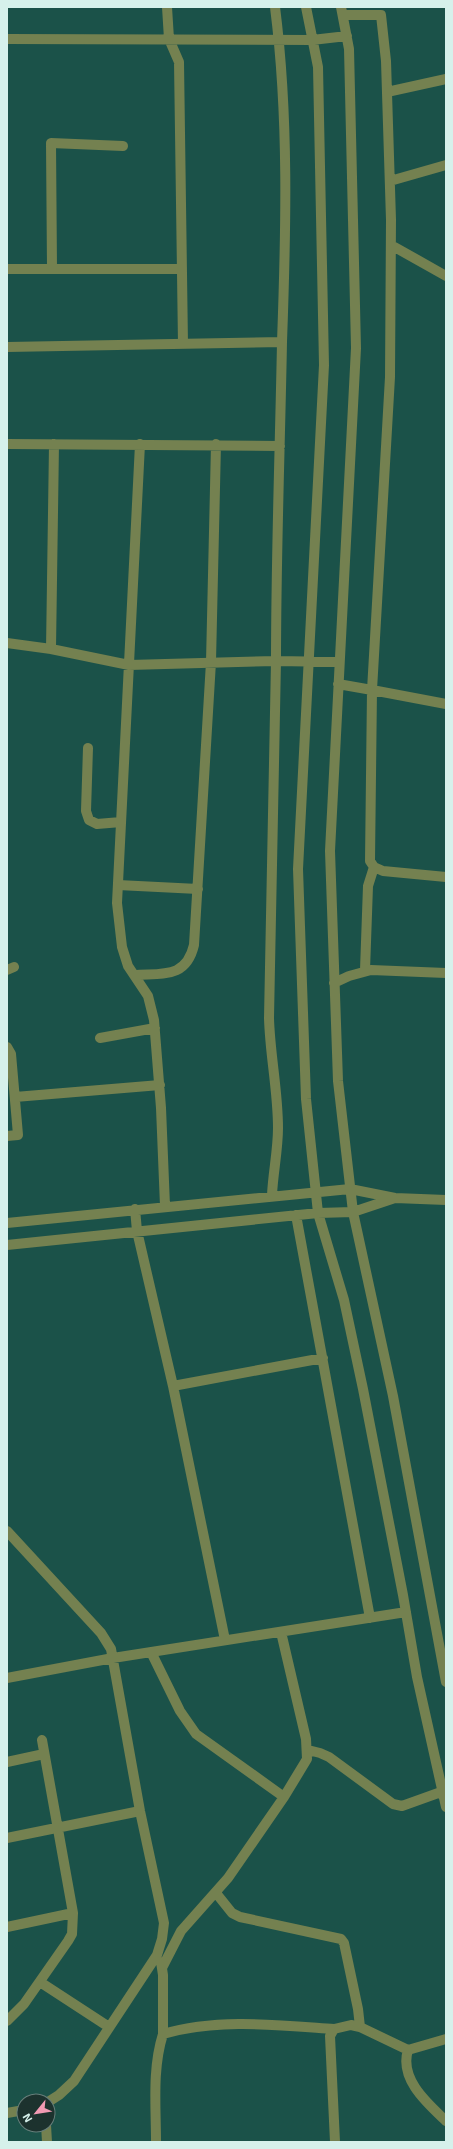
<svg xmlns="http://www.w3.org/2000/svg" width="453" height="2149" font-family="'Exo 2',sans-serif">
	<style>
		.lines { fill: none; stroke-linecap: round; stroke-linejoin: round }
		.minor { stroke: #748150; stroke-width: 10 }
	</style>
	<rect width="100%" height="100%" fill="#1b5249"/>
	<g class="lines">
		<path class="minor" d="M167,7L169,39L179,62L183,344
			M275,7C289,118 286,231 282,342C280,449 276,555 276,661L338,662
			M306,7L318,67L324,365L298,869L306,1099L318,1213L344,1300L363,1389L403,1595L417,1677L446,1807
			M341,7L349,49L356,348L330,851L338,1081L353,1212L393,1396L446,1682
			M343,15H381L386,61L391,220L390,377L372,690L446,704
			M7,39L312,40L347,36
			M387,92L446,79
			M390,181L446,165
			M391,245L446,276
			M52,268L51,143L123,146
			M7,269H182
			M7,347L282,342
			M7,444L280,446
			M140,444L117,903L122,947L128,966L148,996L154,1020L161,1108L165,1206
			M7,643L51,649L129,665L276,661L269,1018C270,1055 278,1091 278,1128C278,1150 273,1173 272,1195
			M51,649L54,444
			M338,684L372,690L370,861L374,867L383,871L446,877
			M88,748L86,811L89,820L97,824L121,822
			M118,885L198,889
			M7,970L14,967
			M365,970L368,886L374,867
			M134,975C162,973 186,979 194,945L211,662L216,444
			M334,983L349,976L371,970L446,973
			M100,1038L155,1028
			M7,1047L11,1054L18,1135L7,1136
			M15,1097L160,1085
			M135,1209L137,1231L173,1386L225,1640
			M296,1215L370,1618
			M7,1223L350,1189L395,1198L446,1200
			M7,1245L318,1213L353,1212L395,1198
			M173,1386L323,1358
			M7,1531L101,1633L111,1649L140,1811L164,1923L162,1939L157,1955L74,2081L59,2095L48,2102
			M151,1652L180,1711L196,1734L284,1797
			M7,1678L113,1658L406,1612
			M308,1750L320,1753L329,1757L393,1804L402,1806L441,1792
			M7,1762L44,1754
			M7,1838L140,1811
			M216,1893L232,1913L240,1917L341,1939L344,1943L358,2009L360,2027
			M7,1927L73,1913L42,1740
			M161,1962L163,1975V2034
			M162,1968L181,1931L228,1878L284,1797L307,1759L306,1739L281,1632
			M40,1982L109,2027
			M7,2021L24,2004L68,1941L72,1934L73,1913
			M408,2050L446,2039
			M7,2113L24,2110
			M46,2125L47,2142
			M156,2142C156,2106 152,2069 163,2034C217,2018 278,2025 334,2029
			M335,2142L330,2036L334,2029L351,2025L360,2027L408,2050C399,2079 427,2103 446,2121"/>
	</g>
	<rect width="453" height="2149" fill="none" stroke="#d6f1eb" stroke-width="16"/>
	<g transform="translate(36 2113) rotate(240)"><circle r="19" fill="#1c322e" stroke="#667e7a"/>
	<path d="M0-3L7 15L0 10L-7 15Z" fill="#f19ab3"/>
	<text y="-6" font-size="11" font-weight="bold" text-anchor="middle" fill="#d6f1eb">N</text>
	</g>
</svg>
